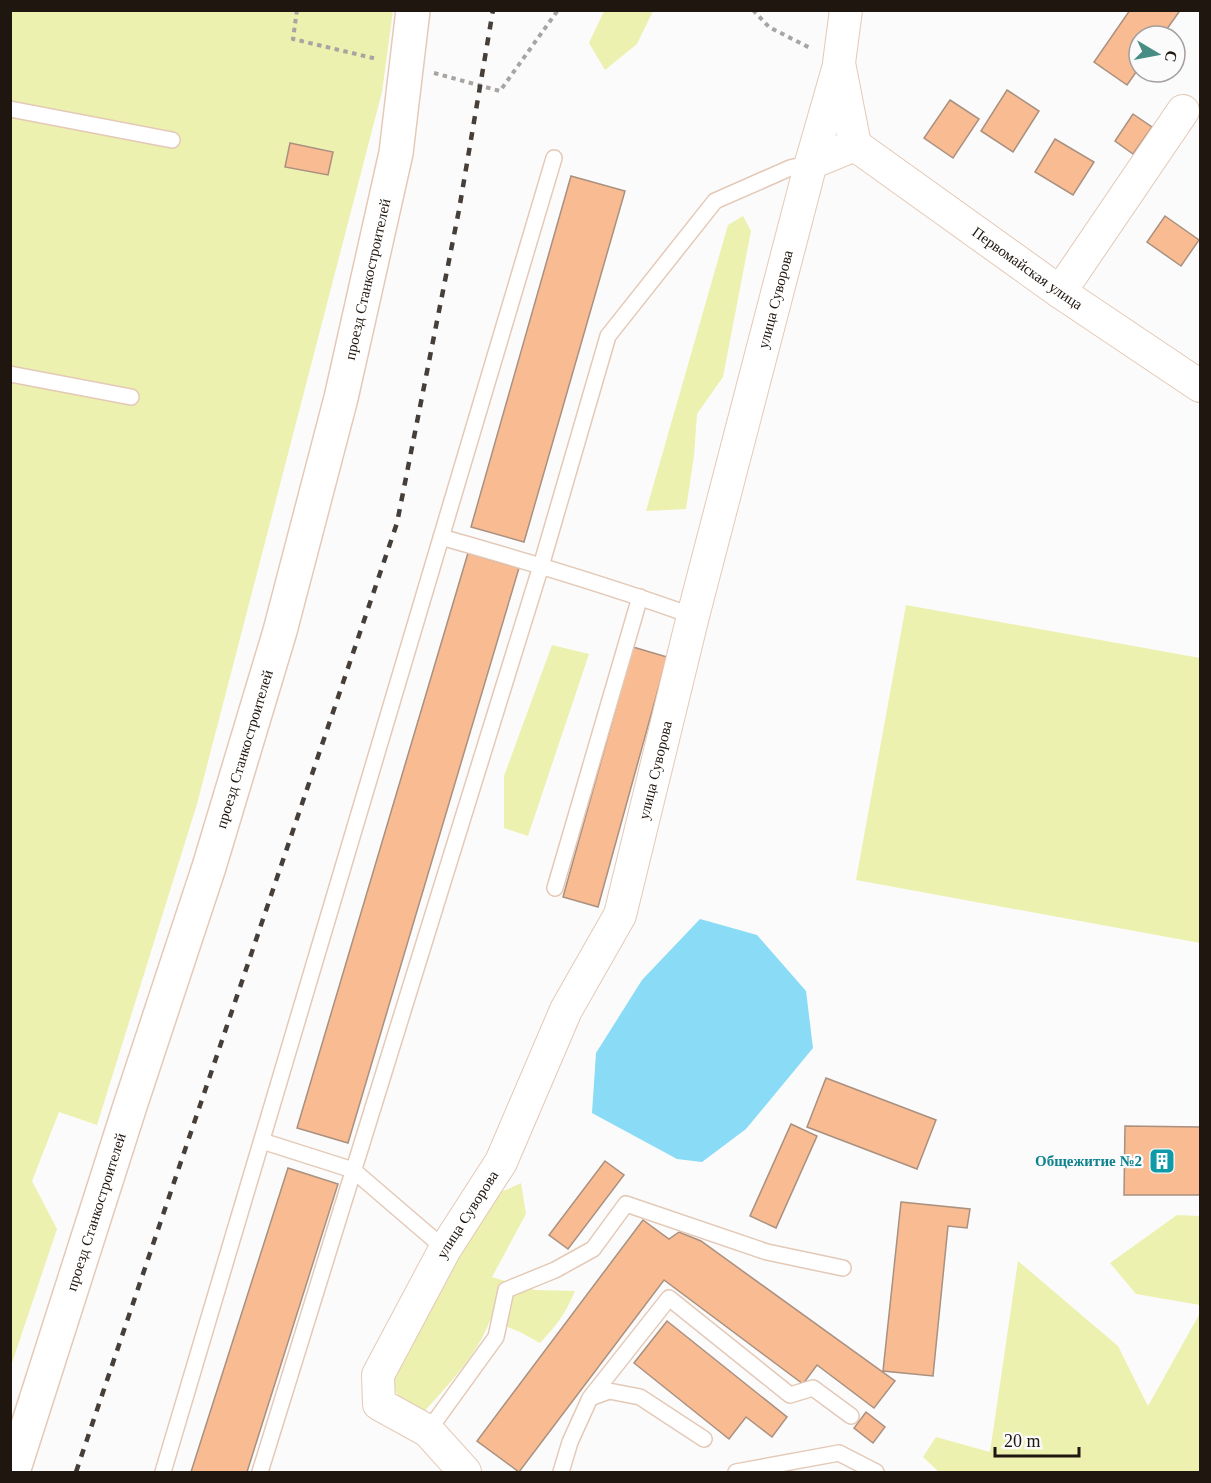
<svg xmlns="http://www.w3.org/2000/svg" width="1211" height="1483" font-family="Georgia,serif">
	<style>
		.green { fill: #edf1b0 }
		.water { fill: #89dbf6 }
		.building { fill: #f8bb92; stroke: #a9907f; stroke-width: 1.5 }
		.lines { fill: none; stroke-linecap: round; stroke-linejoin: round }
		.service-casing { stroke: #e4c9b7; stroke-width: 18 }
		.minor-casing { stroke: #e4c9b7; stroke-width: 34 }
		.secondary-casing { stroke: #e4c9b7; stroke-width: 36 }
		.path { stroke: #a7a4a1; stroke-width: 4; stroke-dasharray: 4.5 4.5; stroke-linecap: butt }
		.service { stroke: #fff; stroke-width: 15 }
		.minor { stroke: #fff; stroke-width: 32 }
		.secondary { stroke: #fff; stroke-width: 33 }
		.rail { stroke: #463e38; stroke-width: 4.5; stroke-dasharray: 8 8; stroke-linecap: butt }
		.labels { text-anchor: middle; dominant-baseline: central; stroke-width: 4.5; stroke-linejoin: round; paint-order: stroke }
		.street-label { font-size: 15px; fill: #1f160f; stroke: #fbfbfb }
		.culture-label { font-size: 15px; font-weight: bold; fill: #0d838f; stroke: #fbfbfb; text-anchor: end }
	</style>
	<rect width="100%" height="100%" fill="#fbfbfb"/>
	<path class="green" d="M11,11H393L382,92L197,804L97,1125L59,1112L32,1181L57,1229L11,1366Z
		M604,11H653L637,44L605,70L589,43Z
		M743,216L751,231L723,377L697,414L694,456L686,509L646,511L728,225Z
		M906,605L1200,658V943L856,880Z
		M552,645L589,654L528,836L504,828V776Z
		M521,1183L526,1214L492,1277L535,1290L575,1291C566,1313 556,1326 540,1343L520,1332L490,1320C477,1356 447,1386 422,1414L406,1409L388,1378L413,1344L447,1260L486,1199Z
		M1177,1215L1200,1216V1305L1136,1294L1110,1263Z
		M1018,1261L1118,1346L1148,1406L1200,1313V1472H939L923,1457L936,1437L990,1452Z"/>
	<path class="water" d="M700,919L757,935L806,991L813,1048L746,1129L702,1162L677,1159L592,1113L596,1053L642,980Z"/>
	<path class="building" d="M1130,10H1176L1179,12L1162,36H1139V68L1127,85L1094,62Z
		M1007,90L1039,111L1013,152L981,131Z
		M950,100L979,119L953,158L924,138Z
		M1133,114L1152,127L1133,154L1115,141Z
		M1055,139L1094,162L1073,195L1035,172Z
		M290,143L333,152L328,175L285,167Z
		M571,176L625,191L524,542L471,527Z
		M1165,216L1199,240L1181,266L1147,242Z
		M468,553L519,568L348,1143L297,1128Z
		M633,647L667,657L598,907L563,897Z
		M826,1078L936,1120L917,1169L807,1127Z
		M791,1124L817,1136L776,1228L750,1216Z
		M1125,1126L1200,1127V1195H1124Z
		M605,1161L624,1175L568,1249L549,1235Z
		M288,1168L338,1184L247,1472H191Z
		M901,1202L970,1209L967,1228L948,1226L933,1376L883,1371Z
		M643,1220L669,1239L679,1232L701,1241L895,1381L874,1408L817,1365L803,1384L664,1280L519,1472L477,1441Z
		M667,1321L787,1417L772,1437L746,1417L729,1439L634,1363Z
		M866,1412L885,1427L873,1443L854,1428Z"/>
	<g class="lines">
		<g class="service-casing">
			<path id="service" d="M10,109L172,140
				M10,374L131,397
				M441,537C526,561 610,586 693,616
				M555,888L640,597
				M262,1141L353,1170L445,1249
				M590,1398L609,1391L640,1397L704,1439
				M428,1431L496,1337L506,1290L555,1270L593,1249L626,1204L767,1252L843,1268
				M163,1472L554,158
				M260,1472L541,566L608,336L715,201L790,168L811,163
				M561,1472L570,1442L590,1398L669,1298L790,1395L813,1388L851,1416
				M736,1472L839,1453L876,1472"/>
		</g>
		<g class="minor-casing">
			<g id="minor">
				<path d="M846,10L839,63L855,145"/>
				<path id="s1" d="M855,145L1060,292L1200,386"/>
				<path d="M811,163L838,69"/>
				<path d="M1060,292L1183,111"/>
				<path id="s2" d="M465,1472L428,1431L379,1404L378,1375L445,1249L501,1162L566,1010L620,915L693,616L811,163L855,145"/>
			</g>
		</g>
		<g class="secondary-casing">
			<g id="secondary">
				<path id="s3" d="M13,1472L130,1106L209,867L280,631L341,398L396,153L413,10"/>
			</g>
		</g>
		<path class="path" d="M297,10L293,39L377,59
			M753,10L769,27L812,49
			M434,73L500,91L558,10"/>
		<use href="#service" class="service"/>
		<use href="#minor" class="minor"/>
		<use href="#secondary" class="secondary"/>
		<path class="rail" d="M76,1472L397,523L459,210L493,10"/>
	</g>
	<defs>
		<g id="building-square" transform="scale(1.35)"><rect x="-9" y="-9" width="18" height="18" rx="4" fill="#0f9aa8" stroke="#fbfbfb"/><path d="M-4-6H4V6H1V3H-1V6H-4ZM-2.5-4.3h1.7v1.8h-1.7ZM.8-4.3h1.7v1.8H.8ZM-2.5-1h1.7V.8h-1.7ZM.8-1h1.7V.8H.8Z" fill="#fff"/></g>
	</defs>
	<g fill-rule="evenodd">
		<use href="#building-square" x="1162" y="1161"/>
	</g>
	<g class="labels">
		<g class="street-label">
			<text stroke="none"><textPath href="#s1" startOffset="212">Первомайская улица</textPath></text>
			<text stroke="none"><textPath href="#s3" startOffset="1245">проезд Станкостроителей</textPath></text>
			<text stroke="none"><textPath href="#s2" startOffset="1296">улица Суворова</textPath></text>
			<text stroke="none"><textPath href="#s3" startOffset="759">проезд Станкостроителей</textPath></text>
			<text stroke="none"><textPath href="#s2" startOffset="810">улица Суворова</textPath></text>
			<text stroke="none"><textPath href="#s3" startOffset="273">проезд Станкостроителей</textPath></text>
			<text stroke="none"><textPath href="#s2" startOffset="324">улица Суворова</textPath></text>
		</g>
		<g class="culture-label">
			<text x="1142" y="1161">Общежитие №2</text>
		</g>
	</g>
	<rect width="1211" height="1483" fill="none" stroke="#1f160f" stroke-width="24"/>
	<g transform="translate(1157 54) rotate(100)"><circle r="28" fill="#fbfbfb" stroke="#a39f9d" stroke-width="1.5"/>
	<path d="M0-4.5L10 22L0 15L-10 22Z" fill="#478d84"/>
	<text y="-9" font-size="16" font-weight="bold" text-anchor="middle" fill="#1f160f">С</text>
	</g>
	<path d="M995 1447v9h84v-9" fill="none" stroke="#1f160f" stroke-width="3"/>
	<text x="1004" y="1447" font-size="18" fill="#1f160f" stroke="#fbfbfb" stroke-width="4.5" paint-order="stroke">20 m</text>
</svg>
